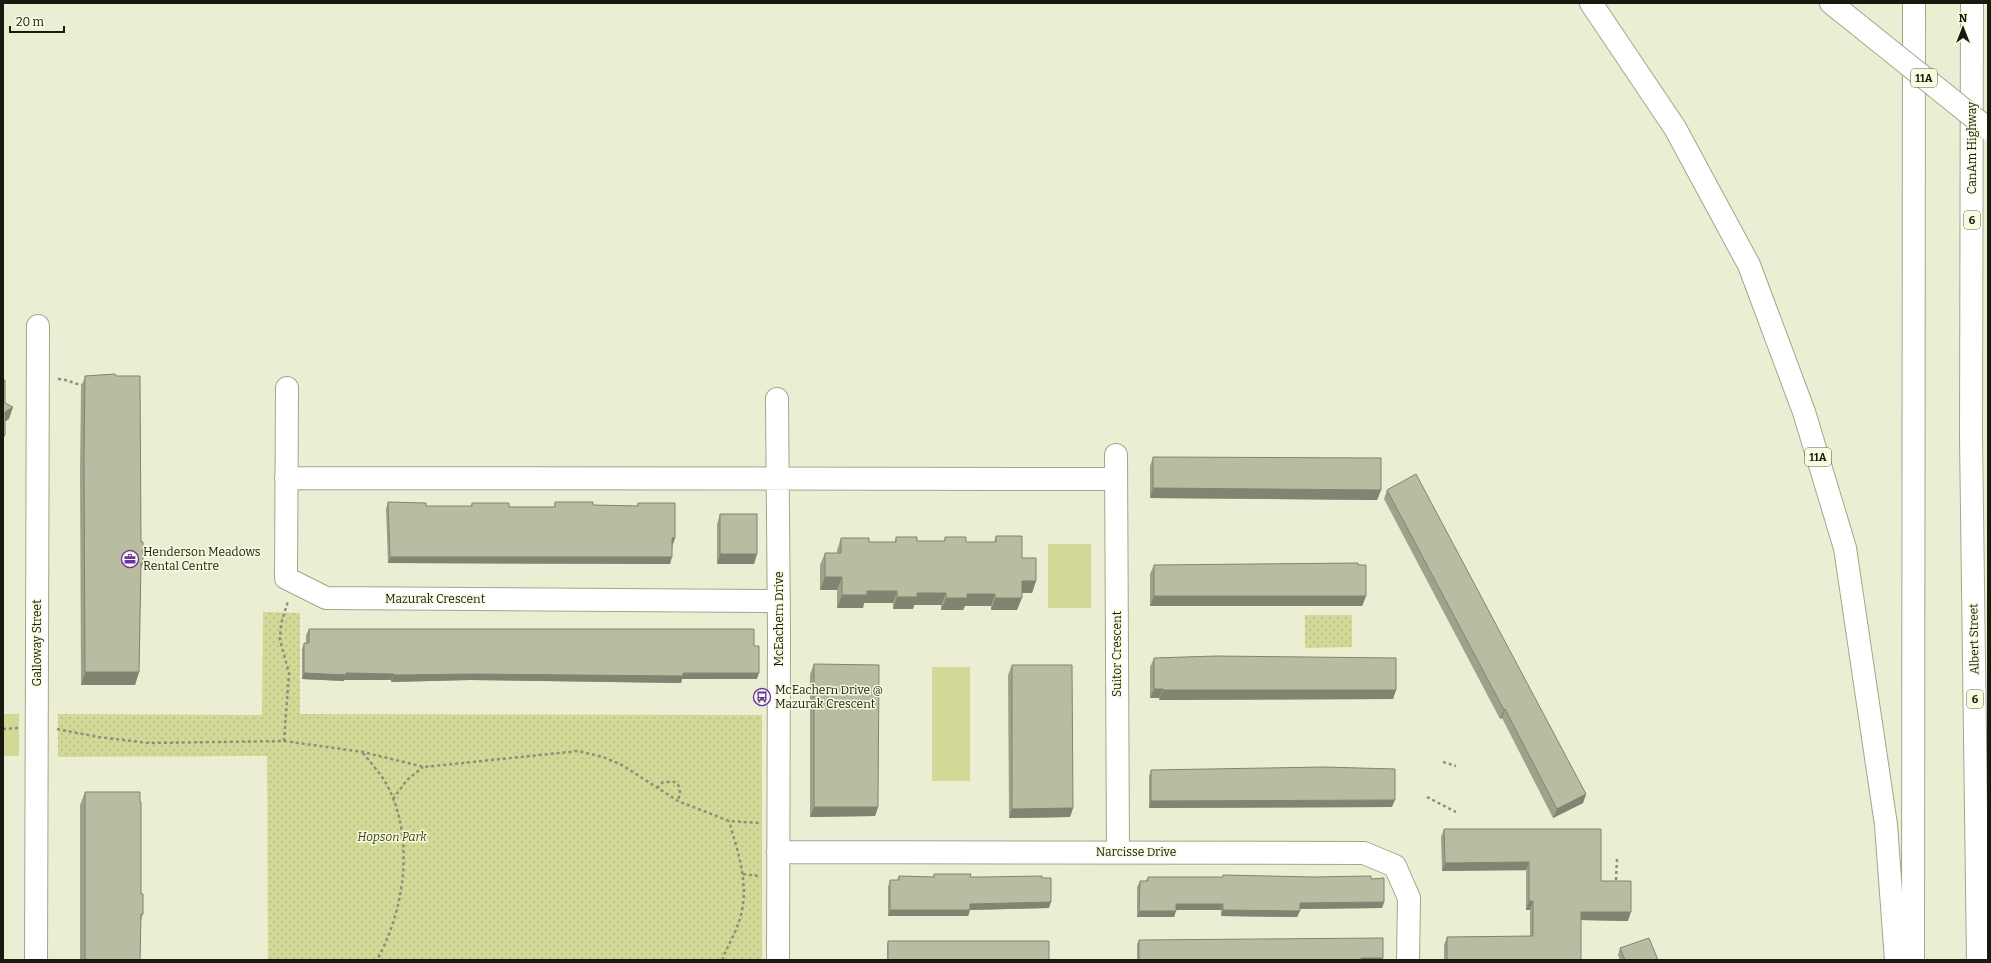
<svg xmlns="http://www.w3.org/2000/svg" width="1991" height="963" font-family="Bitter,serif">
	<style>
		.grass { fill: #d2d896 }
		.park { fill: url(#park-dots) }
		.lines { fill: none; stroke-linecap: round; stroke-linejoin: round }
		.minor-casing { stroke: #a3a68b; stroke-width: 24 }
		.highway-casing { stroke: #a3a68b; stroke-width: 24 }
		.path { stroke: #8c8e7b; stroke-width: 2.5; stroke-dasharray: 3 3; stroke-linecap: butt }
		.minor { stroke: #fff; stroke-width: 22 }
		.highway { stroke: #fff; stroke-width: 22 }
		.highway-bridge-casing { stroke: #a3a68b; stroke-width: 24; stroke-linecap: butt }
		.highway-bridge { stroke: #fff; stroke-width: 22 }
		.wall { fill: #9fa28a }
		.shaded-wall { fill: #828471 }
		.building { fill: #b9bca1; stroke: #828471 }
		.labels { text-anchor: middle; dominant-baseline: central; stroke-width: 3; stroke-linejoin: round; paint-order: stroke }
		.shield { fill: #f8fcdf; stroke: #5b5d4d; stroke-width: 1 }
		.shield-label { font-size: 11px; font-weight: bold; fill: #18190f }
		.street-label { font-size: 12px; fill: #18190f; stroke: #f8fcdf }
		.poi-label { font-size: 12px; fill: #18190f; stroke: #f8fcdf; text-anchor: start }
		.park-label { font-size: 12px; font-style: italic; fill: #3c3f17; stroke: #f8fcdf }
	</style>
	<defs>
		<pattern id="park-dots" width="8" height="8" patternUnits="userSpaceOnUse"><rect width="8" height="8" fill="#d2d896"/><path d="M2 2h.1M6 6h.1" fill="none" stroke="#b4b980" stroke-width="1.8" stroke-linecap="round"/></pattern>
	</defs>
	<rect width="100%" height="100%" fill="#ebeed2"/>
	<path class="grass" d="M1048,544H1091V608H1048Z
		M932,667H970V781H932Z
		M3,714H19V756H3Z"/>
	<path class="park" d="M263,612L300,613V714L762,715V960H268L267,756L58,757V714L262,715Z
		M1305,615H1352V647L1305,648Z"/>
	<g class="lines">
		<g class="minor-casing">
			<path id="minor" d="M287,388L286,578L326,598L779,601
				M777,399L779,634L778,960
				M1116,455L1118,852
				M286,478L1116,479
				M778,852L1364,853L1395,866L1409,898L1408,960
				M36,960L38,326"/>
		</g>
		<g class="highway-casing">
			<path id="highway" d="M1591,3L1675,128L1749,265L1804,412L1845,548L1886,825L1896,960
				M1831,3L1861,27
				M1972,3L1971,437L1978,960
				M1913,960L1914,3"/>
		</g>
		<path class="path" d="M58,379C68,379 75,385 85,385
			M3,729L18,728
			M57,729L98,737L149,743L284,741L363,752L424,767L578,751L603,757L622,765L678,801L729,821L760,823
			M284,741L289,673L280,640L281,624L288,601
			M363,753C371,763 381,774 387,785C415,838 405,909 377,960
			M1443,762L1456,766
			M657,788L663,782H675C682,787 680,793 678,801
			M1427,797L1456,812
			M393,799L407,780L423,767
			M743,874L759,876
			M1616,880L1617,859
			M722,960C728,945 737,931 741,915C749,883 738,852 729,821"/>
		<use href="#minor" class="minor"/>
		<use href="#highway" class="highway"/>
		<g class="highway-bridge-casing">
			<path id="highway-bridge" d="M1861,27L1988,129"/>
		</g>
		<use href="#highway-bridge" class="highway-bridge"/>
	</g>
	<path class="wall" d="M85,376L141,542L143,563L141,569L139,672L135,685H81L80,470L81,388Z
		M1153,457L1381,490L1377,500L1150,498V466Z
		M1387,490L1586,794L1583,803L1553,818L1502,718L1500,719L1384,499Z
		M388,502L426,506H471L472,503L509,507H554L555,502L593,505L637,506L638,503L675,538L673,544L670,564L388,563L386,509Z
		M720,514L757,554L754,564H717V524Z
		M996,536L1022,558L1036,581L1032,593H1022L1017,610H991V606H965L963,610H941V605H914L913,609H893V603H864L863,608H837V590H820V565L825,553H837V550L841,538L869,542H895L896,537L917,541H944L945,537L966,542H994Z
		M1154,565L1366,596L1362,606H1150V574Z
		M309,629L754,646L757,679H682L681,683L470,680L391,682V680H344V681L302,679V649L304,643H306V635Z
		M1154,658L1396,690L1393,699L1159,700V698H1150V667Z
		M814,664L878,807L875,816L810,817V674Z
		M1012,665L1073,808L1070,817L1009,818L1008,675Z
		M1151,770L1392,807L1149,808V776Z
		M85,792L143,914L141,920L140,960H80V805Z
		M1444,829L1601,881L1628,921L1581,920V960H1444V945L1447,937L1530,936V910H1526V870L1442,871L1441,837Z
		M934,874L970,877L1042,878L1049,908L970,910L968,916H888V887L890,880H897L899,876L933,877Z
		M1223,875L1371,879L1384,902L1382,908L1300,909L1297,917L1221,916V910H1176L1174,917H1137V887L1140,881H1146L1148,877H1223Z
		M1139,940L1383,958V960H1137V944Z
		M888,941L1049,960H887V945Z
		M1620,948L1658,960H1620L1618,955Z"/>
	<path class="shaded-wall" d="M13,407L9,419L3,423L5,412Z
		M3,435H5L3,441Z
		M1153,488L1381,490L1377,500L1150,498Z
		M672,538H675L673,544Z
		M720,554H757L754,564H717Z
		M390,557H672L670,564L388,563Z
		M825,577H842L837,590H820Z
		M1022,581H1036L1032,593H1017Z
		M867,591H897L893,603H864L863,608H837L842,595Z
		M917,593H946L941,605H914L913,609H893L897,597Z
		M967,594H995L991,606H965L963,610H941L946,598Z
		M1154,596H1366L1362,606H1150Z
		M995,598H1022L1017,610H991Z
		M85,672H139L135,685H81Z
		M304,673H346L394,674L391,680H344V681L302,679Z
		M759,673L757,679H682L681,683L470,680L391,682L394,675L472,674Z
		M1154,689H1163L1159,698H1150Z
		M1163,690H1396L1393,699L1159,700Z
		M1505,709L1502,718L1500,719L1504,710Z
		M1586,794L1583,803L1553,818L1557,809Z
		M1395,800L1392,807L1149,808L1151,801Z
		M814,807H878L875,816L810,817Z
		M1073,808L1070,817L1009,818L1012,809Z
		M1529,862L1526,870L1442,871L1445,863Z
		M1529,901H1533L1530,910H1526Z
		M1051,902L1049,908L970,910L968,916H888L890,910L970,904Z
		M1384,902L1382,908L1298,909L1300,903Z
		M1176,904H1223L1221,910H1174Z
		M1223,910L1300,911L1297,917L1221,916Z
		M1139,911H1176L1174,917H1137Z
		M1581,912H1631L1628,921L1578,920Z
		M1361,958H1383V960H1361Z"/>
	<path class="building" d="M115,374L116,376H140L141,542H143V563H141L139,672H85L84,457L85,376Z
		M3,380H5V403L13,407L5,412V435H3Z
		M1153,457L1381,458V490L1153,488Z
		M1416,474L1586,794L1557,809L1505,709L1504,710L1387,490Z
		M388,502L426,503V506H472V503H509V507H555V502H593V505L638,506V503H675V538H672V557H390Z
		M720,514H757V554H720Z
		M996,536H1022V558H1036V581H1022V598H995V594H967V598H946V593H917V597H897V591H867V595H842V577H825V553H841V538H869V542H896V537H917V541H945V537H966V542H996Z
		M1358,563V565H1366V596H1154V565Z
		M309,629H754V646H759V673H683V676L472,674L394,675V674L346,673V675L304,673V643H309Z
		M1216,656L1396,658V690H1163V689H1154V658Z
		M814,664L879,665L878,807H814Z
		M1012,665H1072L1073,808L1012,809Z
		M1324,767L1395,769V800L1151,801V770Z
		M85,792H140V802H141V894H143V914H141L140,960H85Z
		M1444,829H1601V881H1631V912H1581V960H1447V937L1533,936V901H1529V862L1445,863Z
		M934,874H971L970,877H984L1042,876V878H1051V902L970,904V910H890V880H899V876L934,877Z
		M1223,875L1313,877L1371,876V879L1384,878V902L1300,903V911L1223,910V904H1176V911H1139L1140,881H1148V877H1223Z
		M1383,938V958H1361V960H1139V940Z
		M1649,938L1658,960H1625L1620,948Z
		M888,941H1049V960H888Z"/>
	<defs>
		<g id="office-ring" transform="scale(0.9)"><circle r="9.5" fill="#f8fcdf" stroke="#6831a8" stroke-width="1.5"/><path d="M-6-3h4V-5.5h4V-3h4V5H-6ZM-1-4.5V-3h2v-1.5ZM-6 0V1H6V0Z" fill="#6831a8"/></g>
		<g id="bus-ring" transform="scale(0.9)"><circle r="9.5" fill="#f8fcdf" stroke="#6831a8" stroke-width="1.5"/><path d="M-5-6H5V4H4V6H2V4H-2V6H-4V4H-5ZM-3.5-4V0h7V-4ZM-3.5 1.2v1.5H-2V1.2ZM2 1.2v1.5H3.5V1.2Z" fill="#6831a8"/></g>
	</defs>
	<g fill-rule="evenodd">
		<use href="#office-ring" x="130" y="559"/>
		<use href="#bus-ring" x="762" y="697"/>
	</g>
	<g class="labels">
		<g class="shield">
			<rect x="1911" y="69" width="26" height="18" rx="3"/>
			<rect x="1964" y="211" width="16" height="18" rx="3"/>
			<rect x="1805" y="448" width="26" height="18" rx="3"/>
			<rect x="1967" y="690" width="16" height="18" rx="3"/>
		</g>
		<g class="shield-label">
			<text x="1924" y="78">11A</text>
			<text x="1972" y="220">6</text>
			<text x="1818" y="457">11A</text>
			<text x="1975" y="699">6</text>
		</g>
		<g class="street-label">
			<text transform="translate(1972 148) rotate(-90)">CanAm Highway</text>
			<text x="435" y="599">Mazurak Crescent</text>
			<text transform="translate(779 619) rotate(-90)">McEachern Drive</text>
			<text transform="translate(1974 639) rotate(-91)">Albert Street</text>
			<text transform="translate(37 643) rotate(-90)">Galloway Street</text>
			<text transform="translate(1117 654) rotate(-90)">Suitor Crescent</text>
			<text x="1136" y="852">Narcisse Drive</text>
		</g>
		<g class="poi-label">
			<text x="143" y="552">Henderson Meadows<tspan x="143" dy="14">Rental Centre</tspan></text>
			<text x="775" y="690">McEachern Drive @<tspan x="775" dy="14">Mazurak Crescent</tspan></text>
		</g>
		<g class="park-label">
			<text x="392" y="837">Hopson Park</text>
		</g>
	</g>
	<rect width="1991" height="963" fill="none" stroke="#18190f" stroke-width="8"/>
	<g transform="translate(1963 28)" stroke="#f8fcdf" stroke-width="3" paint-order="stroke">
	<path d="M0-3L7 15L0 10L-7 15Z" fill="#18190f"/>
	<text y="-6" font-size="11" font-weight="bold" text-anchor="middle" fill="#18190f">N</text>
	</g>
	<path d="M10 26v6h54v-6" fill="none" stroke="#18190f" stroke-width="2"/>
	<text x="16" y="26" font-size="12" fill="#18190f" stroke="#f8fcdf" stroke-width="3" paint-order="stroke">20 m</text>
</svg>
